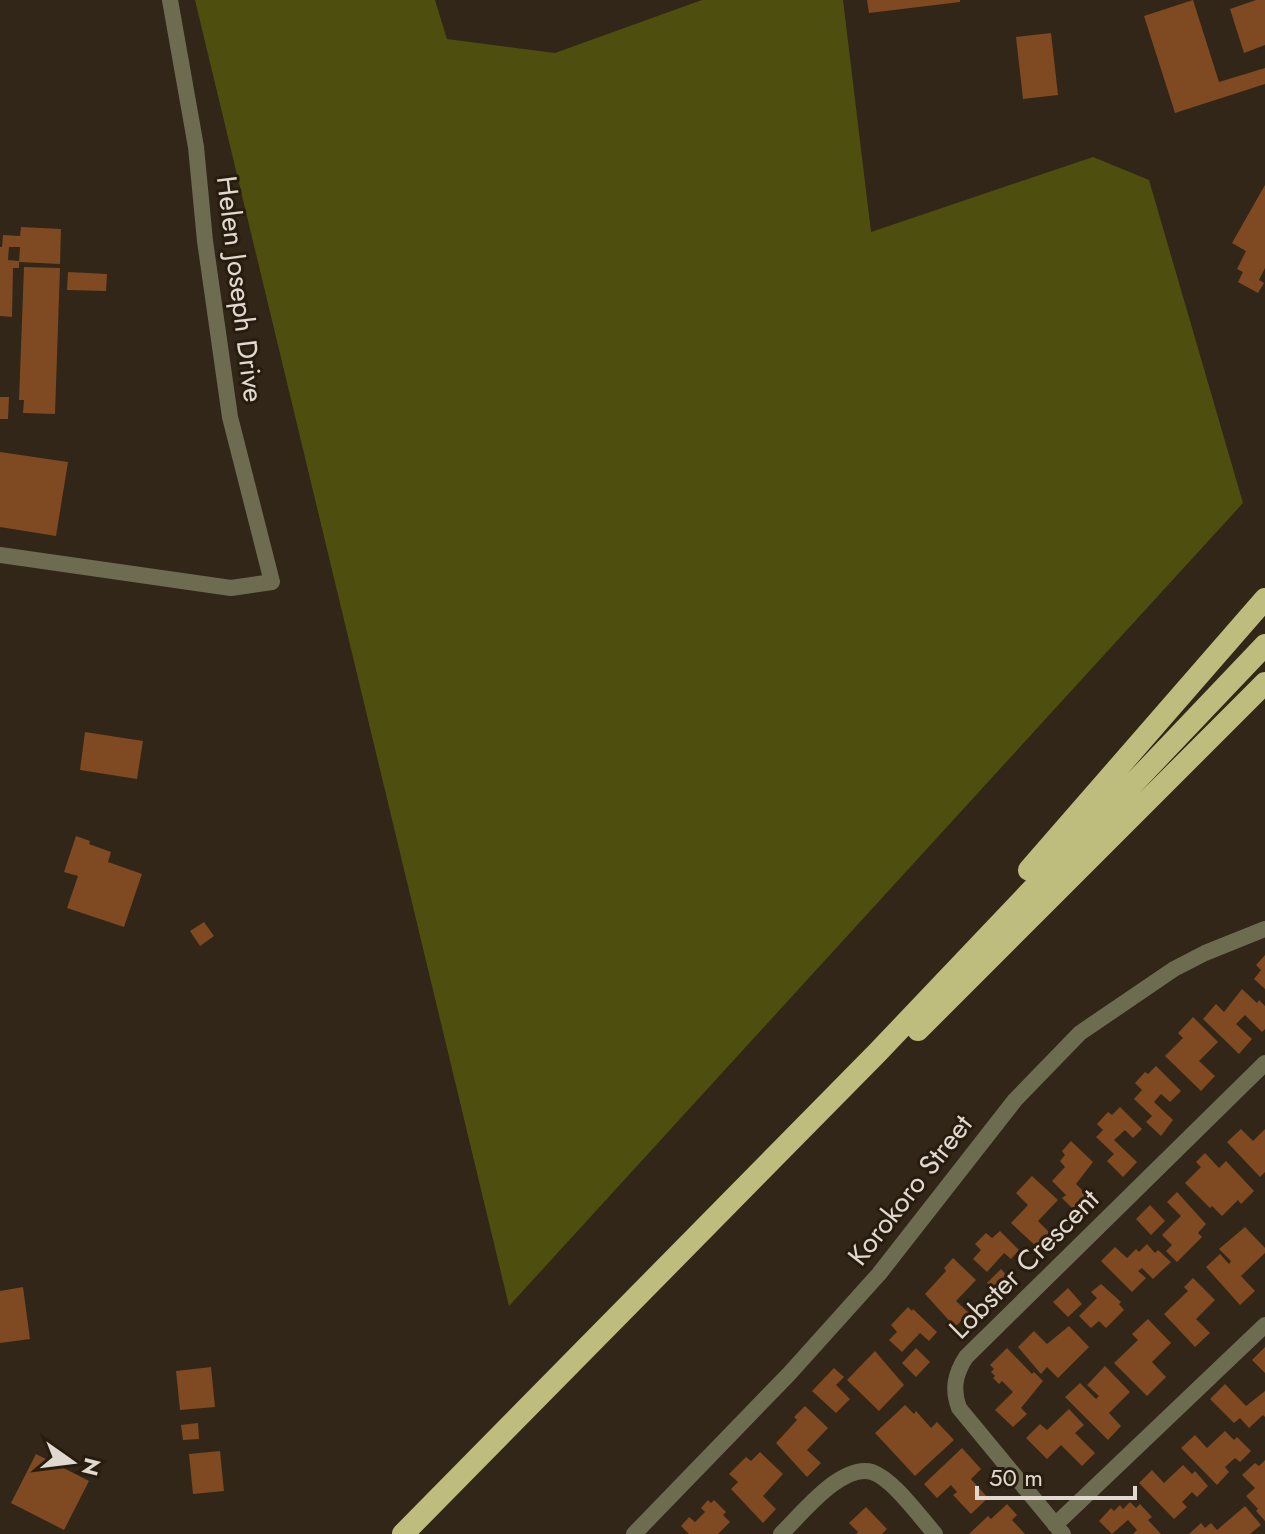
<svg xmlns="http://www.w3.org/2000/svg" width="1265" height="1534" font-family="Jost,sans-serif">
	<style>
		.green { fill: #4e4f0e }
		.building { fill: #7f4921 }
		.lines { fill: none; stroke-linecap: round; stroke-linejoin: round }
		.minor { stroke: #6d6c51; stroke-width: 16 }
		.trunk { stroke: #bebd7d; stroke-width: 22 }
		.labels { text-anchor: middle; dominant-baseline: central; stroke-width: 6; stroke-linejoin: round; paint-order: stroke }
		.street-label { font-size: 28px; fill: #e1d9d0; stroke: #281c0f }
	</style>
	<rect width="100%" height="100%" fill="#322618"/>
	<path class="green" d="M195,0H435L447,39L555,53L702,0H843L871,232L1093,157L1149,180L1243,503L509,1306Z"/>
	<path class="building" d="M867,0H960V2L869,13Z
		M1193,0L1219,82L1265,68V84L1175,113L1144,16Z
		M1256,0H1265V45L1244,53L1230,9Z
		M1051,33L1058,95L1023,99L1016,37Z
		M1265,185V268L1259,280L1264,283L1258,293L1238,282L1243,272L1237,269L1246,251L1232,243Z
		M21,227L61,229L60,264L19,262L20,247H9L8,260L19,261V268H13L12,317L0,316V247H2L3,235L20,236Z
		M24,267L60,268L55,414L23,413L24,400H19Z
		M68,272L107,274L106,291L67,290Z
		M0,397H9L8,419H0Z
		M0,452L68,462L56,536L0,527Z
		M85,732L143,741L137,779L80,770Z
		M76,836L90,841L89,844L111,852L108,862L142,874L124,927L67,908L78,876L64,872Z
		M204,922L214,936L200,946L190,931Z
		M1265,955V989L1254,979L1261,970L1256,965Z
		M1242,989L1257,1003L1259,1000L1265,1006V1029L1262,1032L1245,1015L1236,1024L1252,1039L1239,1054L1203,1019L1216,1004L1224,1012Z
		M1193,1017L1218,1042L1199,1061L1215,1076L1201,1091L1165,1056L1183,1038L1178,1033Z
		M1156,1066L1181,1091L1170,1102L1161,1094L1154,1102L1173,1120L1161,1136L1146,1122L1152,1116L1134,1099L1142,1090L1135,1083L1145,1072L1148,1074Z
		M1120,1107L1142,1129L1133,1138L1125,1130L1114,1140L1137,1162L1123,1177L1107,1161L1114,1154L1096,1137L1103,1130L1097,1124L1108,1112L1112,1115Z
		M1241,1129L1253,1141L1265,1129V1172L1260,1177L1227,1142Z
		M1071,1141L1093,1162L1076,1184L1093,1201L1079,1215L1062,1198L1066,1195L1052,1181L1065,1167L1060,1161L1065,1155L1062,1151Z
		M1205,1153L1219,1168L1226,1161L1254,1191L1241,1204L1238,1200L1222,1216L1212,1206L1210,1208L1185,1183L1201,1167L1196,1162Z
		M1032,1176L1058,1200L1038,1221L1051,1234L1038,1248L1011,1223L1028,1205L1016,1193Z
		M1177,1192L1206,1224L1198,1233L1202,1237L1177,1262L1166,1251L1172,1245L1162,1235L1181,1216L1167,1202Z
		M1150,1205L1165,1221L1151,1235L1136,1219Z
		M1245,1227L1265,1248V1253L1241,1276L1255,1291L1240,1305L1206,1267L1220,1254L1229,1264L1231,1261L1219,1249Z
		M1000,1231L1019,1250L1011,1259L1004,1253L987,1272L973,1259L981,1250L975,1244L986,1233L992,1238Z
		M1147,1244L1155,1253L1158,1250L1171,1262L1153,1279L1142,1268L1138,1271L1146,1278L1132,1292L1101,1261L1115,1247L1127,1258L1136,1249L1139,1252Z
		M953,1258L976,1280L956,1301L969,1313L955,1327L925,1294L946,1271L944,1268Z
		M1001,1269L1008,1277L995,1290L987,1283Z
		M1193,1278L1215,1300L1196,1319L1210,1333L1195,1347L1164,1314L1188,1291L1184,1287Z
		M1101,1284L1121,1302L1119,1304L1124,1310L1106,1328L1099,1321L1091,1328L1079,1316L1097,1298L1091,1292Z
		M23,1287L30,1339L0,1343V1291Z
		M1068,1288L1082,1304L1068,1317L1053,1302Z
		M908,1307L912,1311L913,1309L937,1332L929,1341L920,1333L902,1352L889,1340L897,1332L891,1325Z
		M1148,1319L1171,1343L1152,1362L1166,1377L1147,1396L1114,1363L1138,1340L1132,1334Z
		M1069,1326L1089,1347L1058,1378L1047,1367L1041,1374L1018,1347L1034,1331L1047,1344Z
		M1265,1347V1373L1252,1360Z
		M916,1348L930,1362L916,1377L902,1363Z
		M1007,1348L1032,1374L1034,1372L1043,1381L1021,1408L1027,1414L1013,1427L995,1410L1013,1392L1002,1381L999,1384L993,1378L995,1376L991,1372L994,1369L990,1365Z
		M875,1351L904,1385L879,1411L847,1380Z
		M1105,1366L1130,1392L1109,1413L1121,1426L1108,1440L1065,1397L1080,1383L1096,1399L1099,1396L1087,1385Z
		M211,1367L215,1407L180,1410L176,1371Z
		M834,1368L844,1377L836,1385L850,1399L836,1413L812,1391Z
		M1225,1384L1246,1406L1265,1391V1417L1263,1415L1249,1428L1240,1418L1234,1423L1210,1399Z
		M905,1405L914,1414L916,1411L931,1428L937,1422L954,1440L915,1476L875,1433Z
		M805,1406L828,1428L807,1450L821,1463L807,1477L776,1443L797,1420L794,1417Z
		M1069,1409L1084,1425L1075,1433L1095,1453L1082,1466L1061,1445L1047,1459L1026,1438L1040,1424L1047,1430Z
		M198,1423L199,1439L183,1440L181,1425Z
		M1225,1431L1234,1440L1237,1437L1251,1451L1240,1462L1235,1458L1225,1467L1229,1472L1217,1485L1181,1448L1195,1435L1207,1448Z
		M962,1448L981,1469L971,1479L988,1498L971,1514L953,1495L957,1492L951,1485L937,1498L924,1484Z
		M220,1451L224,1491L193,1494L189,1454Z
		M760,1452L783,1474L763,1496L776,1509L763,1523L731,1489L738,1482L729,1474L746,1457L751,1461Z
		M36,1454L89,1481L64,1530L11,1503Z
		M1265,1460V1521L1256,1511L1258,1509L1246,1496L1255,1488L1242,1475L1255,1463L1259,1466Z
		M1183,1465L1192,1474L1195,1471L1208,1486L1197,1497L1192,1492L1182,1502L1187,1507L1174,1519L1139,1483L1152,1470L1164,1483Z
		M708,1500L711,1503L714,1500L726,1512L723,1515L730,1522L718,1534H689L681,1526L689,1517L695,1522L705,1512L701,1508Z
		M1130,1502L1136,1508L1140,1504L1152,1517L1148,1520L1161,1534H1133L1137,1530L1128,1520L1112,1534L1099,1521L1111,1508L1114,1511L1120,1505L1123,1509Z
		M1007,1504L1017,1515L1012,1520L1025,1534H969L988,1516L991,1519Z
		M1245,1506L1261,1525L1250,1534H1189L1201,1523L1205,1528L1211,1523L1217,1530Z
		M866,1507L887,1529L882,1534H856L858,1532L849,1523Z"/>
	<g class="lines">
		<path class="minor" d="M0,555L231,588L272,582L230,417L205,241L196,147L170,0
			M1055,1525L1265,1325
			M634,1534L789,1374L879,1274L1015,1100L1080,1033L1174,969L1205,953L1265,929
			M781,1534C801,1515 841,1463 872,1472C893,1479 920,1517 935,1534
			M1063,1534L959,1408C952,1389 955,1374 966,1357L1265,1063"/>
		<path class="trunk" d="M1029,870L1265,599
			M918,1030L1265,683
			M403,1534L877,1053L1265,645"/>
	</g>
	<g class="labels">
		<g class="street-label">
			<text transform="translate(240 289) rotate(83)">Helen Joseph Drive</text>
			<text transform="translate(910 1190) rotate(-52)">Korokoro Street</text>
			<text transform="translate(1024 1264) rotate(-45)">Lobster Crescent</text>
		</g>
	</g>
	<g transform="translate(72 1462) rotate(104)" stroke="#281c0f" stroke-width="6" paint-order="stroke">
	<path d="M0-6L14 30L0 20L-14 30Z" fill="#e1d9d0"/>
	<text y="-12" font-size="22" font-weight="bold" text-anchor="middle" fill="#e1d9d0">N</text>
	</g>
	<path d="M977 1486v12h158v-12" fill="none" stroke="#e1d9d0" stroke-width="4"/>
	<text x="989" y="1486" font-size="24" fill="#e1d9d0" stroke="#281c0f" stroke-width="6" paint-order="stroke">50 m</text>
</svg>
